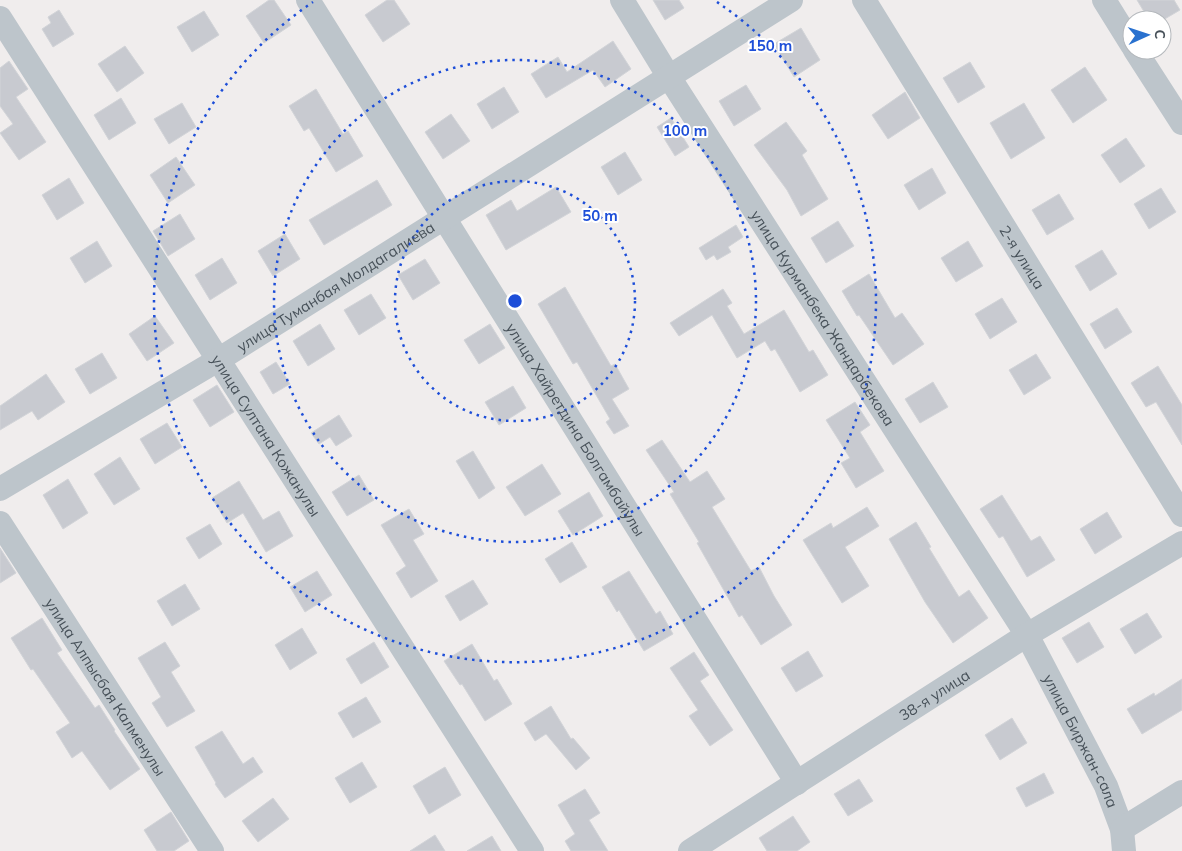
<svg xmlns="http://www.w3.org/2000/svg" width="1182" height="851" font-family="Mulish,sans-serif">
	<style>
		.building { fill: #c8cad0; stroke: #d2d4d8 }
		.lines { fill: none; stroke-linecap: round; stroke-linejoin: round }
		.minor { stroke: #bdc5cb; stroke-width: 24 }
		.ring { fill: none; stroke: #1d4ed8; stroke-width: 2.5; stroke-dasharray: 2.5 5 }
		.labels { text-anchor: middle; dominant-baseline: central; stroke-width: 4; stroke-linejoin: round; paint-order: stroke }
		.street-label { font-size: 15px; fill: #475159; stroke: #fff }
		.centre { fill: #1d4ed8; stroke: #fff; stroke-width: 2.5 }
		.ring-label { font-size: 15px; text-anchor: middle; font-weight: bold; fill: #1d4ed8; stroke: #fff; stroke-width: 4; stroke-linejoin: round; paint-order: stroke }
	</style>
	<rect width="100%" height="100%" fill="#f0eded"/>
	<path class="building" d="M269,0H274L291,25L264,43L246,16Z
		M387,0H394L410,24L383,42L365,15Z
		M653,0H679L684,8L665,20Z
		M1137,0H1174L1180,10L1163,20H1149Z
		M59,10L74,34L53,47L42,29L51,23L48,17Z
		M204,11L219,35L192,52L177,27Z
		M801,28L820,60L794,77L774,44Z
		M613,41L631,69L605,87L593,70L546,98L531,74L558,57L567,72Z
		M125,46L144,73L117,92L98,64Z
		M9,61L28,89L16,97L46,142L19,160L0,133L13,124L0,106V68Z
		M970,62L985,87L958,103L943,78Z
		M1085,67L1107,100L1073,123L1051,90Z
		M746,85L761,109L734,126L719,101Z
		M504,87L519,112L492,129L477,104Z
		M316,89L343,134L348,131L363,156L336,172L309,128L304,131L289,106Z
		M905,92L920,118L888,139L872,115Z
		M121,98L136,123L109,140L94,115Z
		M182,103L196,127L169,144L154,119Z
		M1024,103L1045,138L1011,159L990,123Z
		M451,114L470,141L443,159L425,132Z
		M671,118L689,147L675,156L657,127Z
		M786,122L807,151L802,155L828,199L801,216L787,190L754,145Z
		M1126,138L1145,166L1120,183L1101,155Z
		M625,152L642,180L618,195L601,167Z
		M176,157L195,185L168,203L150,175Z
		M932,168L946,193L919,210L904,185Z
		M69,178L84,203L57,220L42,195Z
		M377,180L392,205L324,245L309,220Z
		M556,187L571,212L506,250L486,215L511,200L517,211Z
		M1161,188L1176,212L1149,229L1134,204Z
		M1059,194L1074,219L1047,235L1032,210Z
		M180,214L195,239L168,256L153,231Z
		M838,221L854,246L826,263L811,238Z
		M736,225L743,237L728,247L731,252L717,260L714,255L706,260L699,248Z
		M285,234L300,259L273,276L258,251Z
		M97,241L112,266L85,283L70,258Z
		M968,241L983,266L956,282L941,258Z
		M1102,250L1117,274L1090,291L1075,266Z
		M222,258L237,283L210,300L195,275Z
		M425,259L440,283L413,300L398,275Z
		M869,274L895,318L902,313L924,344L893,365L859,315L857,316L842,291Z
		M565,287L611,366L615,364L629,389L612,399L629,426L614,434L606,422L610,419L577,362L573,364L538,304Z
		M723,289L732,303L727,306L744,334L784,310L809,352L813,350L828,375L800,392L775,349L771,351L765,341L737,358L712,315L679,336L670,323Z
		M371,294L386,318L359,335L344,310Z
		M1002,298L1017,322L990,339L975,314Z
		M1117,308L1132,332L1105,349L1090,324Z
		M155,316L174,343L147,361L129,334Z
		M320,324L335,349L308,366L293,341Z
		M490,324L505,348L479,364L464,340Z
		M102,353L117,378L90,394L75,369Z
		M1036,354L1051,378L1024,395L1009,370Z
		M276,362L290,384L273,394L260,372Z
		M1158,366L1182,405V445L1156,402L1146,407L1131,383Z
		M46,374L65,402L38,420L32,411L0,430V406Z
		M933,382L948,407L920,423L905,399Z
		M217,385L234,412L210,427L193,400Z
		M513,386L526,408L499,425L485,402Z
		M855,402L870,425L860,432L884,471L856,488L841,463L850,458L826,420Z
		M339,415L352,436L336,446L330,437L319,444L311,433Z
		M167,423L182,447L155,464L140,439Z
		M662,440L690,482L707,471L725,499L712,507L751,571L759,567L774,596L792,625L761,645L742,615L739,617L697,543L699,542L670,494L674,492L646,450Z
		M473,451L495,488L479,499L456,461Z
		M120,457L140,489L114,505L94,474Z
		M542,464L561,494L525,516L506,487Z
		M359,475L374,500L347,516L332,492Z
		M68,479L88,513L63,529L43,495Z
		M239,481L263,520L279,511L293,536L266,552L243,513L227,523L212,498Z
		M589,492L603,516L573,535L558,511Z
		M1002,495L1031,541L1040,536L1055,560L1027,577L1003,536L999,538L980,509Z
		M867,507L879,526L845,547L869,586L842,603L803,540L831,523L833,528Z
		M409,509L424,534L413,540L438,581L411,598L396,573L406,566L381,525Z
		M1107,512L1122,537L1095,554L1080,529Z
		M916,522L931,547L929,548L959,597L969,590L988,618L953,643L925,602L889,539Z
		M210,524L222,544L199,559L186,538Z
		M572,542L587,567L560,583L545,559Z
		M0,548L16,573L0,583Z
		M317,571L332,595L305,612L290,587Z
		M629,571L656,614L660,611L673,634L644,651L619,610L617,612L602,587Z
		M473,580L488,604L460,621L445,596Z
		M185,584L200,609L172,626L157,601Z
		M1147,613L1162,637L1135,654L1120,629Z
		M42,618L62,650L57,653L95,708L99,705L115,730L114,731L140,769L110,790L82,751L72,758L56,732L70,723L33,669L31,670L11,638Z
		M1089,622L1104,647L1077,663L1062,638Z
		M302,628L317,653L290,670L275,645Z
		M165,642L180,666L171,672L195,711L167,727L152,703L161,697L138,658Z
		M374,642L389,667L361,684L346,659Z
		M472,644L494,681L497,679L512,704L485,721L462,684L460,685L444,661Z
		M808,651L823,676L796,692L781,668Z
		M694,652L709,675L700,681L733,730L710,746L689,716L698,710L670,668Z
		M1182,679V710L1142,734L1127,709L1154,693L1155,696Z
		M366,697L381,722L353,738L338,713Z
		M551,706L571,739L573,738L590,758L576,770L546,734L535,741L524,723Z
		M1012,718L1027,743L1000,760L985,735Z
		M222,731L243,764L253,757L263,772L225,798L215,784L216,783L195,747Z
		M362,762L377,787L350,803L335,778Z
		M445,767L461,795L429,814L413,786Z
		M1044,773L1054,793L1026,807L1016,788Z
		M859,779L873,801L848,816L834,794Z
		M585,789L600,813L589,820L608,851H571L565,841L575,834L558,805Z
		M273,798L289,819L258,842L242,821Z
		M171,812L189,841L174,851H157L144,830Z
		M793,816L810,842L797,851H767L759,838Z
		M435,835L445,851H410Z
		M492,836L501,851H467Z"/>
	<g class="lines">
		<g class="minor">
			<path id="s1" d="M308,0L797,783"/>
			<path id="s2" d="M622,0L669,77L1027,635L1106,786L1122,829L1124,851"/>
			<path id="s3" d="M864,0L1182,515"/>
			<path d="M1104,0L1132,45"/>
			<path id="s4" d="M0,18L532,851"/>
			<path d="M1135,50L1182,123"/>
			<path id="s5" d="M0,489L218,360L791,0"/>
			<path id="s6" d="M0,523L212,851"/>
			<path d="M1122,829L1182,792"/>
			<path id="s7" d="M690,851L1027,635L1182,543"/>
		</g>
	</g>
	<g class="ring">
		<circle cx="515" cy="301" r="120"/>
		<circle cx="515" cy="301" r="241"/>
		<path d="M717 2A361 361 0 1 1 313 2"/>
	</g>
	<g class="labels">
		<g class="street-label">
			<text stroke="none"><textPath href="#s3" startOffset="302">2-я улица</textPath></text>
			<text stroke="none"><textPath href="#s5" startOffset="392">улица Туманбая Молдагалиева</textPath></text>
			<text stroke="none"><textPath href="#s2" startOffset="376">улица Курманбека Жандарбекова</textPath></text>
			<text stroke="none"><textPath href="#s1" startOffset="506">улица Хайретдина Болгамбайулы</textPath></text>
			<text stroke="none"><textPath href="#s4" startOffset="495">улица Султана Кожанулы</textPath></text>
			<text stroke="none"><textPath href="#s6" startOffset="195">улица Алпысбая Калменулы</textPath></text>
			<text stroke="none"><textPath href="#s7" startOffset="290">38-я улица</textPath></text>
			<text stroke="none"><textPath href="#s2" startOffset="872">улица Биржан-сала</textPath></text>
		</g>
	</g>
	<circle cx="515" cy="301" r="8" class="centre"/>
	<g class="ring-label">
		<text x="770" y="51">150 m</text>
		<text x="685" y="136">100 m</text>
		<text x="600" y="221">50 m</text>
	</g>
	<g transform="translate(1147 35) rotate(87)"><circle r="24" fill="#ffffff" stroke="#b5b9bd"/>
	<path d="M0-4L9 19L0 12L-9 19Z" fill="#2971cf"/>
	<text y="-8" font-size="14" font-weight="bold" text-anchor="middle" fill="#475159">С</text>
	</g>
</svg>
